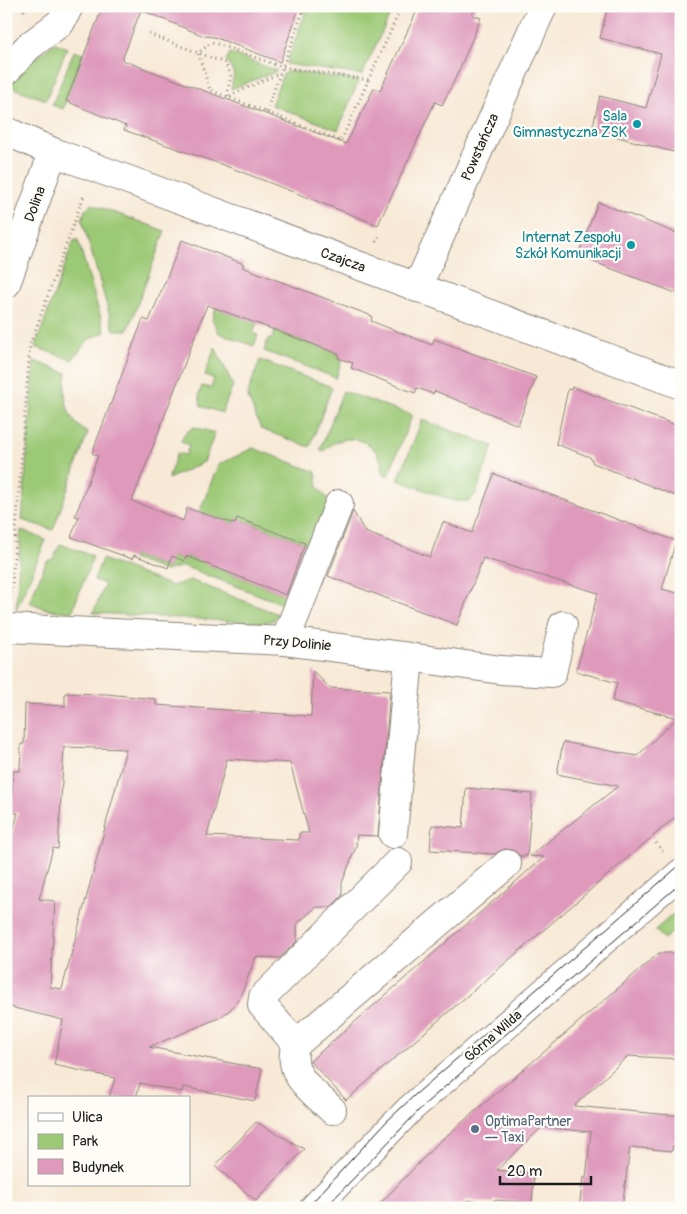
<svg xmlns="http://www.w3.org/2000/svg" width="687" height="1214" font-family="Pangolin,sans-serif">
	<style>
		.green { fill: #9cc976; stroke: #5c7249 }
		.building { fill: #de99bb; fill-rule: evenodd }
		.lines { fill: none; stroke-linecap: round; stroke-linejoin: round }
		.minor-casing { stroke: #8a8278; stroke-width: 30 }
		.path { stroke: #8a8278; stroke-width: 3; stroke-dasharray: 1 4; stroke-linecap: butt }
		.minor { stroke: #fff; stroke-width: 28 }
		.tram { stroke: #1c1c1c; stroke-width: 1 }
		.culture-dot { fill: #0f9aa8; stroke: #fdfcf7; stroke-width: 2 }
		.service-dot { fill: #5c6f8a; stroke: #fdfcf7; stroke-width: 2 }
		.labels { text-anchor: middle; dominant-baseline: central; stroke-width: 4.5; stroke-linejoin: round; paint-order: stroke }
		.culture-label { font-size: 14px; fill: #0d838f; stroke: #fdfcf7; text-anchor: end }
		.street-label { font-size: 14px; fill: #1c1c1c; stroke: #fdfcf7 }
		.service-label { font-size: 14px; fill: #4e5e75; stroke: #fdfcf7; text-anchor: start }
	</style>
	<rect width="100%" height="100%" fill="#fdfcf7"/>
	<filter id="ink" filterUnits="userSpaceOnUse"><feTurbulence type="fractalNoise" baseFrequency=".02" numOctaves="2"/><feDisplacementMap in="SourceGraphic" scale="10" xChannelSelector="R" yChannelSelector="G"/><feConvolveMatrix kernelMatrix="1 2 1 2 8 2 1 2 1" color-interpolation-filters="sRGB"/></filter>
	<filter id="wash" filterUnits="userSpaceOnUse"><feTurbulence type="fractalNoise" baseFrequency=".0096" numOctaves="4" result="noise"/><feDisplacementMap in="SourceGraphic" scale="20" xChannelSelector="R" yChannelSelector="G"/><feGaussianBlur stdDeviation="1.12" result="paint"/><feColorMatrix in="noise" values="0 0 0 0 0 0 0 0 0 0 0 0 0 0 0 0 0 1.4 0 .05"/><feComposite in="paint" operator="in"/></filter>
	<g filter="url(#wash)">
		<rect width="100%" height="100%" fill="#f7e9d5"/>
		<path class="green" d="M308,6H394L362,75L286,64Z
			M55,43L67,48L46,100L6,85V81Z
			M74,51L83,54L63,109L52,105Z
			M230,53L277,71L231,89L234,74L226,60Z
			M290,71L359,80L338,130L271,105L283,74Z
			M91,204L165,231L128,330H114L82,220L85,210Z
			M74,240H78L105,332L89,339L72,360L35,347Z
			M216,308L257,323L253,333L258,335L254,346L219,333L212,319Z
			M275,331L339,354L338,358L342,360L336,378L264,351L268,339H272Z
			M215,347L233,385L222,413L201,406L199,394L202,386L211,388L214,379L205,375Z
			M260,360L332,387L310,447L261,429L247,395Z
			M34,361L67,373C62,397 66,420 88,433L53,530L22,520Z
			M343,391L412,415L388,476L383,474C384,441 345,427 324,451L320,450Z
			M422,420L493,446L476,494L469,501H454L398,480Z
			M194,427L215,433L204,462L168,479L177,453L186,455L189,445L181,442L184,434Z
			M253,448L316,472L318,487L329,500L288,606L183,566L165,571L132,559L134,555L167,568L172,556L184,561L186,556L287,595L305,543L237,518L235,524L199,513L218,465Z
			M21,530L46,540L16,610Z
			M60,544L93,556L72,612L49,610L29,602L46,562L54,558Z
			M102,559L172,586L190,580L278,614L274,620L262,623L93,613L105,584L94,580Z
			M681,907V925L664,939L655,930Z"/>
		<g id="blocks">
			<path class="building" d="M103,6H300L280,62L214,37L204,36L141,10L122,60L346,144L374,88L380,91L419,6H476L472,15L481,18L457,75L442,105L435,102L378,225L229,167L124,130L126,126L66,101Z
				M608,6H658L681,10V154L592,130L600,96L646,108L661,54L600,38Z
				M598,202L681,235V295L578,256Z
				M182,240L244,264L242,267L372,316L371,321L432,345L434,339L536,377L518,425L435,391L433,394L417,388L415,393L351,368L353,363L338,358L339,354L207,305L132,501L183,521L187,508L235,524L237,518L305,543L286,595L186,556L184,561L172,556L168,568L134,555L132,559L71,537L79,517L75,516L98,456L92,453L143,319L149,321Z
				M572,387L681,427V498L593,463L590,457L556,444L568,389L571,390Z
				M494,474L676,541L662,589L681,594V812L346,1100L310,1061L544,857L530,856L618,786L557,774L563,742L637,756L677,718L612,701L617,683L576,671L598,593L483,558L457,625L328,576L353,511L365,532L430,557L443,522L472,533Z
				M313,671L330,688L390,691L378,836L357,835L356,847L342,883V896L331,907H316L297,924V941L280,958L256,957L239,999L230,1010L219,1018L149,1047L262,1069L255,1101L183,1087L182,1092L140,1083L136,1098H109L115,1078L54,1065L63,1020L6,1006V855L18,813H11L13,771H20L21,744H24L25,704L65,706V693L107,694L156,699V705L311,716ZM64,747L126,749L62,989L50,987L55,901L39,899L53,848L58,849ZM227,759L290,763L309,833H299V840L207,836Z
				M466,788L532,794L527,856H520L513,850L505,849L494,854L430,850L432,825L463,828Z
				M659,953H681V1059L628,1056L574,1106L681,1116V1147L673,1146L672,1151L630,1147L622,1208H579L583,1178H586L591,1132L542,1127L497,1170L534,1173L532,1203L494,1200V1204L467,1200L460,1208H376L437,1144Z
				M256,1122L304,1149L256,1201L215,1166Z"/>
		</g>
	</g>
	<g filter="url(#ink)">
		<use href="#blocks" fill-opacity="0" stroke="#8a8278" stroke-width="1"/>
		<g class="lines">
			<g class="minor-casing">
				<path id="minor" d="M6,71L28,47L61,22L69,6
					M6,131L53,152L681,385
					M6,284L53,152
					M417,288L543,6
					M6,628L285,641L409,657L393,834
					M285,641L339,504
					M409,657L501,670L552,673L563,625
					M296,1044L262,1005L263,997L398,862
					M332,1110C313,1091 285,1074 296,1044L507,864
					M314,1208L410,1109L681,873"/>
			</g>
			<path class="path" d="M21,6L25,12
				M149,34L225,63L231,75L227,97L280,73
				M368,80L282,67L212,42L198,53L210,90L341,141L402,6
				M266,112L305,6
				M376,242L380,233
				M11,598L30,345L84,195
				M656,843L663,851"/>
			<use href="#minor" class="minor"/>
			<path class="tram" d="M307,1208L386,1122L416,1094L681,864
				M325,1208L425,1104L681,883"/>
		</g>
	</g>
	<g class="culture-dot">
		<circle cx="637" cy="124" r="5"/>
		<circle cx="631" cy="245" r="5"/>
	</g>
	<circle class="service-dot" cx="475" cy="1129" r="5"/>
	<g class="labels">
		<g class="culture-label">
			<text x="627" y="116">Sala<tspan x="627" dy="16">Gimnastyczna ZSK</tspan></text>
			<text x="621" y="237">Internat Zespołu<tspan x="621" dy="16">Szkół Komunikacji</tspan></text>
		</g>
		<g class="street-label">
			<text transform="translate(480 147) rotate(-66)">Powstańcza</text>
			<text transform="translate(35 204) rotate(-70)">Dolina</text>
			<text transform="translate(343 260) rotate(20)">Czajcza</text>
			<text transform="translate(297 643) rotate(5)">Przy Dolinie</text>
			<text transform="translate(493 1036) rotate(-41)">Górna Wilda</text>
		</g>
		<g class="service-label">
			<text x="485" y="1121">OptimaPartner<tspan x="485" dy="16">— Taxi</tspan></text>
		</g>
	</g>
	<rect width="687" height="1214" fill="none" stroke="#fdfcf7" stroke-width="25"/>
	<rect x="28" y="1096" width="162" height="90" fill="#fdfcf7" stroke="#a3a29f"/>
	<rect x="38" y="1113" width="25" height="8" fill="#ffffff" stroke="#a3a29f"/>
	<text x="72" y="1122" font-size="15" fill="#1c1c1c">Ulica</text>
	<rect x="38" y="1134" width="25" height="15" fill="#9cc976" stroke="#a3a29f"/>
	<text x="72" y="1146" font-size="15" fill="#1c1c1c">Park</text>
	<rect x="38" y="1159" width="25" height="15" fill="#de99bb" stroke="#a3a29f"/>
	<text x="72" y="1172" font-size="15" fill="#1c1c1c">Budynek</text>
	<path d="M500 1176v8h91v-8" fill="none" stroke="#1c1c1c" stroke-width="2.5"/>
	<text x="507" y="1176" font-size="15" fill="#1c1c1c" stroke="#fdfcf7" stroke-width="4" paint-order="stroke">20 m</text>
</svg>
